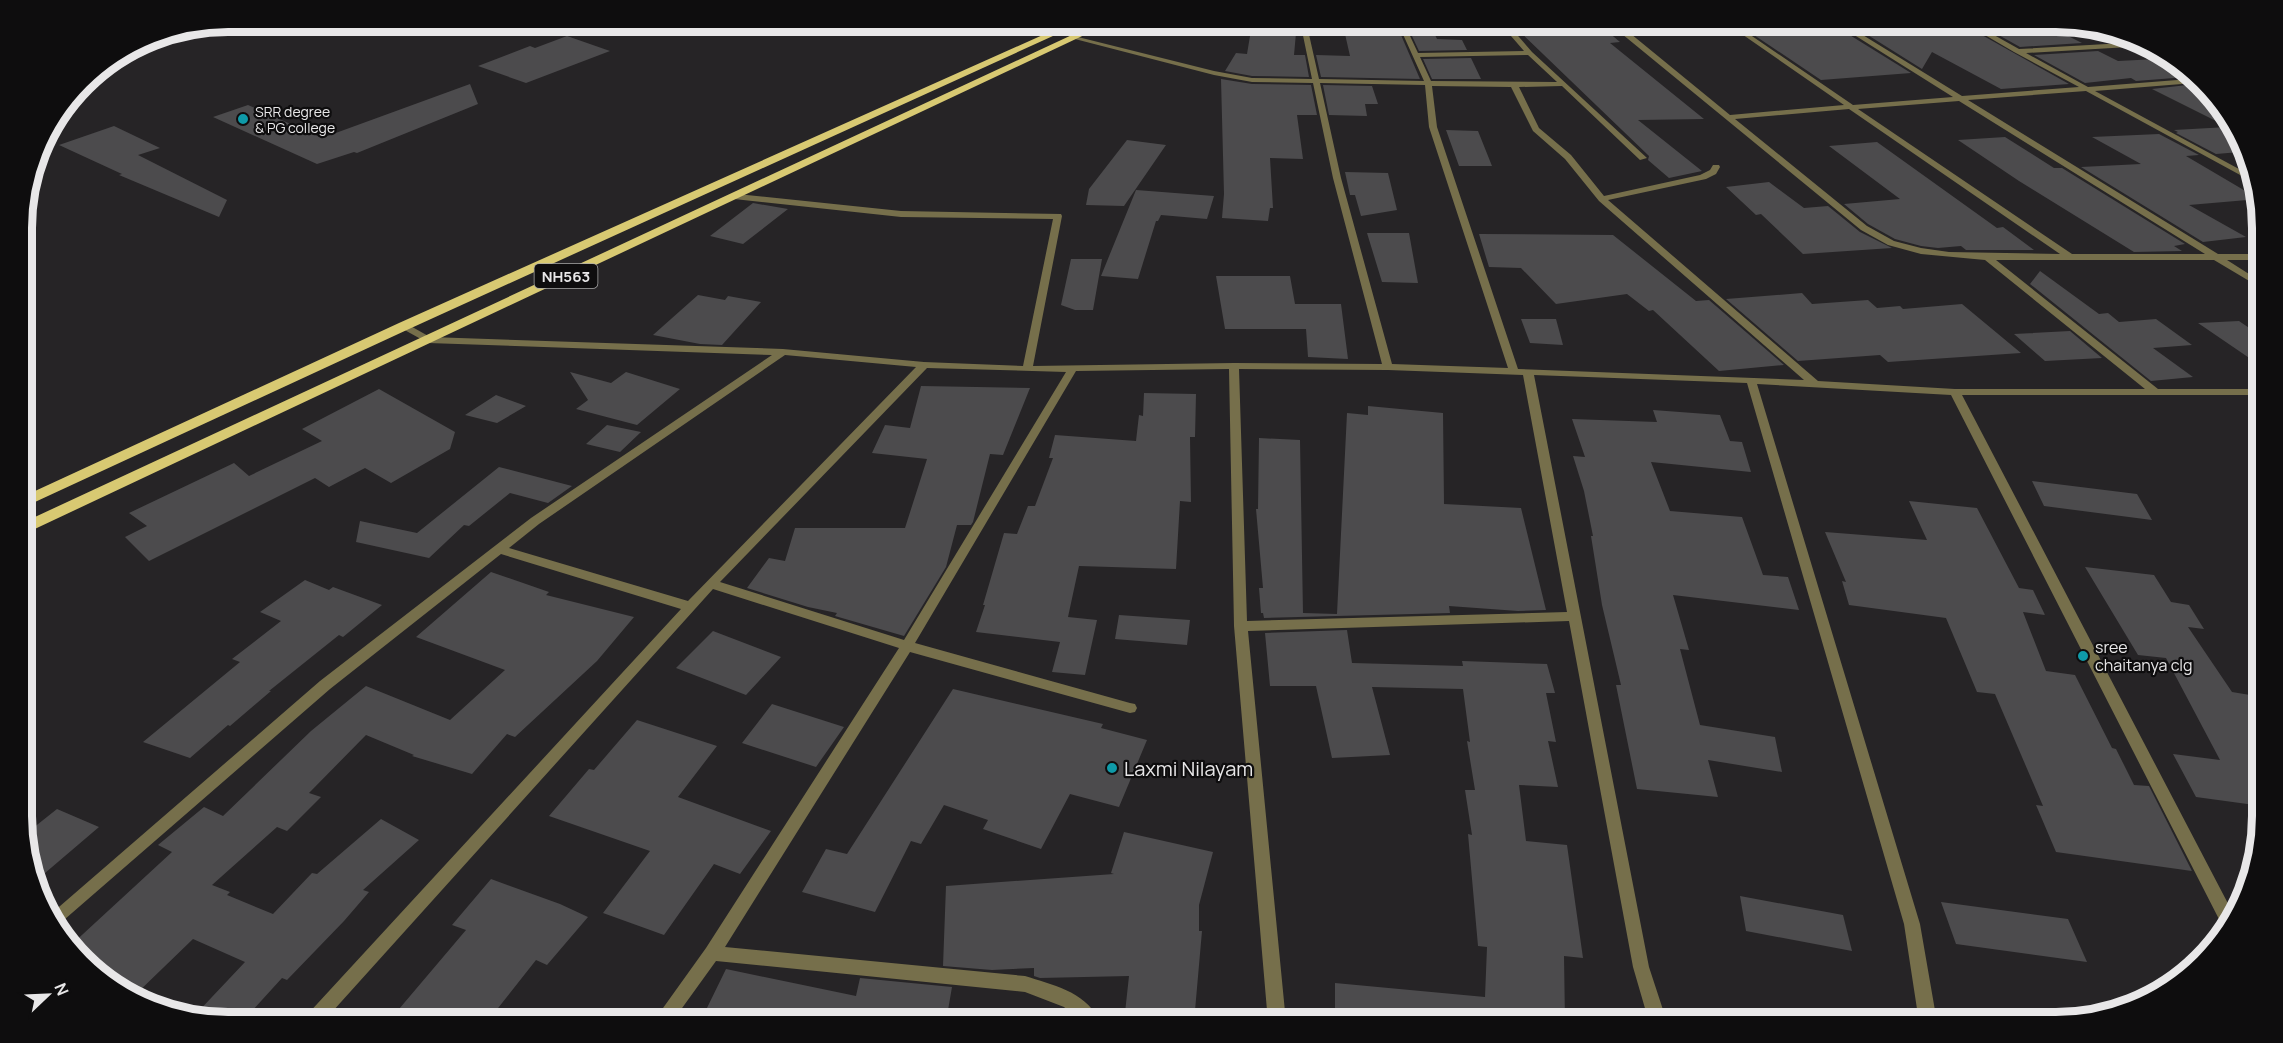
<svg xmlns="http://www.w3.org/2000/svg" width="2283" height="1043" font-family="Manrope,sans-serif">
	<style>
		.building { fill: #4c4b4d }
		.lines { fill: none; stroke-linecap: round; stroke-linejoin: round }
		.minor { fill: #766f4b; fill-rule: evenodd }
		.trunk { fill: #d8c972; fill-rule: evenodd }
		.culture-dot { fill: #0f9aa8; stroke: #0e0d0e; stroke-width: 2 }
		.labels { text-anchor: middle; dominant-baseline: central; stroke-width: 4.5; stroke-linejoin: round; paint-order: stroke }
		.far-poi-label { font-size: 14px; fill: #e8e7e8; stroke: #0e0d0e; text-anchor: start }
		.shield { fill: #0e0d0e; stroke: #a7a6a7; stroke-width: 1.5 }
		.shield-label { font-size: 15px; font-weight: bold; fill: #e8e7e8 }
		.poi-label { font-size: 16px; fill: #e8e7e8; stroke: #0e0d0e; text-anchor: start }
		.near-poi-label { font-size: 20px; fill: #e8e7e8; stroke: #0e0d0e; text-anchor: start }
		.rim { fill: none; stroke: #e8e7e8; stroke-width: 8 }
	</style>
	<rect width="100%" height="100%" fill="#262426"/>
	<path class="building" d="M1405,21H1428L1437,39L1462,40L1467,50L1419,51Z
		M1552,21H1595L1620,42L1610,43L1704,119L1638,120L1702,171L1669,178L1648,160L1649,156L1515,27L1557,25Z
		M2038,21L2082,43L2020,47L1979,24Z
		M1897,24L1906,29L1964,25L2069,84L2001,89L1932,52L1922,69L1855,27Z
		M1840,29L1911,73L1821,80L1754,35Z
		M1251,30L1296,33L1294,55H1305L1309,77L1252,76L1225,71L1236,53L1247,54Z
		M1345,34L1401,35L1420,79L1321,77L1316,55L1350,56Z
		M567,36L610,51L526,83L478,66L530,46L535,48Z
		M2098,51L2118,61L2157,59L2187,77L2136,81L2131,78L2085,83L2034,55Z
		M1471,58L1481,79H1432L1423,59Z
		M1221,79L1252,84L1311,85L1317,115H1297L1303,159L1270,158L1273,208H1270L1268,221L1222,218L1224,194Z
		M470,84L478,104L357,153L354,152L317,164L213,117L248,105L322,138Z
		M2196,84L2220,102L2240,152L2216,154L2176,133L2178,132L2174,130L2228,127L2152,89Z
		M1323,85L1372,86L1378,104H1365L1367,116L1329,115Z
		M114,126L160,148L138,155L227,200L219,217L119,175L122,174L59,145Z
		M1446,130L1478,131L1492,166H1459Z
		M2159,134L2199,155L2186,156L2259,199L2189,205L2246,237L2203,242L2081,167L2141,164L2092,137Z
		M2005,137L2054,168H2062L2185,244L2174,246L2182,251L2134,252L2019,181L1958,140Z
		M1127,140L1166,145L1124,206L1086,205L1089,189Z
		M1877,142L1997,228L2003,227L2034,250H1966L1961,246L1938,248L1921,246L1895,239L1868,224L1844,204L1900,199L1829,146Z
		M1345,172L1388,173L1397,210L1361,216L1355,195H1350Z
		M1769,182L1804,208L1828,206L1860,232L1892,248L1803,254L1761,214L1756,215L1726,187Z
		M1136,190L1214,196L1207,219L1161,215L1158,221H1156L1138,279L1101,276Z
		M753,203L788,209L743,244L710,236Z
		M1367,233H1409L1418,283L1382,282Z
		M1479,234L1613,235L1696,301L1709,300L1784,365L1719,371L1653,310L1649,311L1627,294L1556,304L1521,268L1489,267Z
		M1071,259H1102L1093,310H1075L1061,305Z
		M2040,271L2099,314L2108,313L2119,322L2156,319L2192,345L2153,348L2193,377L2151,381L2030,284Z
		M1216,276H1290L1295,304H1341L1348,359L1308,357L1306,329H1225Z
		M1802,293L1812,304L1868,300L1877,308L1900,306L1903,309L1962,304L2021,353L1888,362L1880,355L1798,361L1726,299Z
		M698,295L725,300L728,296L761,302L722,345L700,344L653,335Z
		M1521,319H1556L1563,345L1530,343Z
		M2239,321L2261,336V366L2198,323Z
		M2070,331L2102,358L2045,361L2014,334Z
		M570,372L611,383L626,372L680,389L637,425L576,409L588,400Z
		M921,386L1030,388L1003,455L990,454L973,522L971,525H957L946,567L904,636L835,616L837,613L808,607L747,588L769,558L785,561L795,528H905L927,459L872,453L885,425L910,428Z
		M379,389L455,432L450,449L391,483L365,468L329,487L315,478L149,561L125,537L147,526L129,513L234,463L249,476L322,441L302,429Z
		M1144,393L1196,394L1195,437H1190L1191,502L1180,501L1176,569L1079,566L1068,617L1097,620L1085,675L1052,672L1060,642L976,632L985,605H983L1004,533L1017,534L1028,506H1035L1053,458H1049L1055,435L1136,441L1139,415L1143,416Z
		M496,395L526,406L497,423L465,415Z
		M1368,406L1443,413L1444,504L1521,508L1546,610L1518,611L1449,606L1450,613L1264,618L1263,613H1261L1259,588H1263L1256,509H1258L1259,438L1300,440L1303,613L1337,614L1347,413L1368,415Z
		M1653,410L1720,415L1730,441L1742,442L1751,472L1651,462L1670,511L1742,517L1763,575L1788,577L1799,610L1673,595L1689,650L1680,649L1700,725L1775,737L1782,772L1708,760L1718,797L1637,789L1616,685H1621L1602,605L1591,536H1593L1584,491L1573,456L1585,457L1572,419L1657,422Z
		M607,425L641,432L620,452L586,444Z
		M499,467L572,486L548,503L510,493L469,526L464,525L429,558L356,542L360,521L417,533Z
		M2032,481L2137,494L2152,520L2044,506Z
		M1909,501L1977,508L2019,588L2033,590L2045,615L2023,612L2046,671L2075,675L2112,748L2116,749L2134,785L2149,786L2192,871L2056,852L2036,805L2043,806L1995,694L1977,692L1946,618L1849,605L1842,581L1846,582L1825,532L1927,540Z
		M2085,567L2154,575L2171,602L2189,605L2204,629L2188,627L2232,692L2262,697V806L2196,797L2173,754L2220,760L2166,658L2138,655Z
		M491,572L549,592L546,595L634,617L597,661L515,737L507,734L472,774L412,756L414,755L366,735L309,793L321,797L287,831L277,827L212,885L230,892L227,895L273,914L312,873L317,874L381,819L419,840L363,890L369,892L344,921L287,980L282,978L242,1022H228L195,1015L245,962L193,939L134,996L70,946L172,852L158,845L204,807L223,816L311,731L366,686L450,720L505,670L416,637Z
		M305,580L329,590L333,587L382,605L343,637L339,635L269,691H271L230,726L228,725L190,758L143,742L240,662L232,659L281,621L260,612Z
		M1119,615L1190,620L1187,645L1115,639Z
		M1347,630L1352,663L1463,666L1462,661L1547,664L1555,693H1546L1556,742L1548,741L1558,787L1519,785L1526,841L1567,845L1583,958L1564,956L1565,1022H1413L1335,1014V983L1485,997L1487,947L1478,946L1468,834L1472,835L1465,790H1475L1467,741L1470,742L1463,689L1372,687L1390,755L1332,758L1316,686H1270L1265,633Z
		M713,631L781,657L746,695L676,668Z
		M953,689L1103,724L1101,728L1147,740L1119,807L1070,794L1041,849L983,829L988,820L944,805L921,844L911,841L875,912L802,892L826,849L847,854Z
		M772,704L844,727L816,767L742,743Z
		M637,720L717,746L678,797L771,831L740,874L714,864L664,935L603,913L650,851L549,816L589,769L594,770Z
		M57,809L99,827L38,879L23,843V836Z
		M1124,832L1213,852L1199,905V931H1202L1194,1022H1124L1129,976L1040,978L1034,976V968L992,970L943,966L946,886L1114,874L1111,873Z
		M491,879L560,904L588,917L547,965L536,960L487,1022H388L466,930L452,925Z
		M1740,896L1843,915L1852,951L1746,931Z
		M1941,902L2068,919L2087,962L1956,944Z
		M726,969L856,996L860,978L952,987L946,1022H754L705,1012Z"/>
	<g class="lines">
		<path class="minor" d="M1300,21H1306L1319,79L1424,81L1397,21H1403L1418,53L1524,51L1498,21H1505L1532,52L1647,158L1640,160L1562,86L1519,87L1539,128L1571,155L1604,196L1700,175L1710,170L1713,165H1719L1720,167L1716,174L1706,179L1608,200L1818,381L1955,389H2145L1985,260L1921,254L1888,245L1861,230L1611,25L1608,21H1658L1655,23L1620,25L1730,115L1844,105L1723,21H1730L1853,105L1953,97L1832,21H1840L1962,96L2079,87L2014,52L1961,21H1969L2019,49L2142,42L2146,46L2026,53L2088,87L2190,79L2194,83L2095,91L2250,175L2253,182L2086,91L1968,100L2218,254H2260V260H2227L2260,281L2261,288L2214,260H1996L2158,389H2261V395H1962L2234,915L2226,928L2223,927L1951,395L1757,384L1920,924L1937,1022H1919L1904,924L1747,383L1534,375L1649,967L1667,1022H1649L1633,967L1569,621L1248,631L1286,1022H1268L1234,626L1229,369L1076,371L915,643L1130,703L1135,704L1137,708L1135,712L1130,713L910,652L725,947L1025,976C1053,985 1087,992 1100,1022H1081L1064,1007L1025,992L716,961L672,1022H653L706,948L899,648L713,589L323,1022H303L306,1016L681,609L501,554L330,689L57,926L52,913L320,681L531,518L772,355L428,343L401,328V324H407L430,337L783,349L924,362L1023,366L1053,219L901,217L734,199L733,197L737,194L901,211L1061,214L1062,216L1033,366L1234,363L1382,364L1333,178L1313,83L1252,82L1214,75L1071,38L1074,36L1214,71L1252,78L1312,79ZM1528,55L1557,82L1431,81L1420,57ZM1320,83L1425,85L1429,127L1508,368L1392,364L1341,178ZM1432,86L1511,87L1533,131L1565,159L1599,201L1804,380L1518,369L1437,127ZM1959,101L2205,254H2072L1858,109ZM1849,109L2060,254L1949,252L1921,248L1894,241L1867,226L1735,119ZM785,355L916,367L688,601L509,548L539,524ZM927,368L1066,372L904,640L720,582ZM1239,369L1388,370L1523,375L1567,612L1247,621Z"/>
		<path class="trunk" d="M1074,21H1086L409,329L22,508V497L399,323Z
			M1102,21H1114L22,535V523Z"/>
	</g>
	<g class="culture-dot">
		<circle cx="243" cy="119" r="6"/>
		<circle cx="2083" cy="656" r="6"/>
		<circle cx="1112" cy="768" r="6"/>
	</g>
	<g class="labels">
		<g class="far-poi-label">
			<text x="255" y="111">SRR degree<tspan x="255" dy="16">&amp; PG college</tspan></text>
		</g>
		<rect class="shield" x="534.5" y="264" width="63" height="24" rx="4.5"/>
		<g class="shield-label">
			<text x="566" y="276">NH563</text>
		</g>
		<g class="poi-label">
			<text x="2095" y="647">sree<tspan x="2095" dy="18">chaitanya clg</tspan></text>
		</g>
		<g class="near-poi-label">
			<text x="1124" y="768">Laxmi Nilayam</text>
		</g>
	</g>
	<path d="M0 0H2283V1043H0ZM228 32H2056A196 196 0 0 1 2252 228V816A196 196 0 0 1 2056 1012H228A196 196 0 0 1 32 816V228A196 196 0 0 1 228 32Z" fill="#0e0d0e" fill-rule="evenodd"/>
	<path class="rim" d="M228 32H2056A196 196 0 0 1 2252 228V816A196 196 0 0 1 2056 1012H228A196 196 0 0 1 32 816V228A196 196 0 0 1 228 32Z"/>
	<g transform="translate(48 995) rotate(67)" stroke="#0e0d0e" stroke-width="4.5" paint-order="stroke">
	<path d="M0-4.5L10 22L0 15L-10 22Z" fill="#e8e7e8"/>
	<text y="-9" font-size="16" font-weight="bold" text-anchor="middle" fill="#e8e7e8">N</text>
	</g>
</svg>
